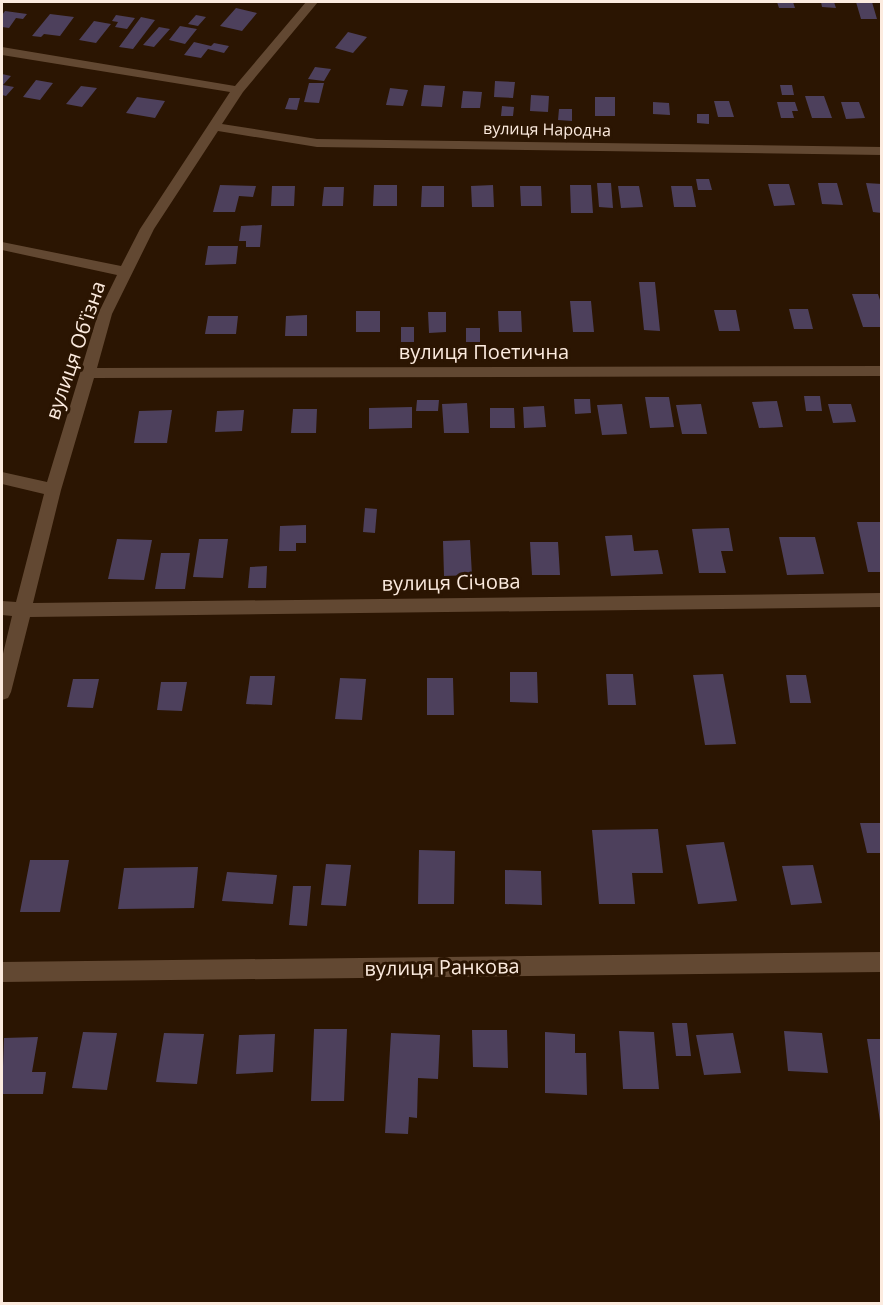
<svg xmlns="http://www.w3.org/2000/svg" width="883" height="1305" font-family="'Open Sans',sans-serif">
	<style>
		.building { fill: #4d405c }
		.lines { fill: none; stroke-linecap: round; stroke-linejoin: round }
		.minor { fill: #624832; fill-rule: evenodd }
		.labels { text-anchor: middle; dominant-baseline: central; stroke-width: 6; stroke-linejoin: round; paint-order: stroke }
		.far-street-label { font-size: 16px; fill: #fcebdf; stroke: #2b1502 }
		.street-label { font-size: 20px; fill: #fcebdf; stroke: #2b1502 }
	</style>
	<rect width="100%" height="100%" fill="#2b1502"/>
	<path class="building" d="M777,2H793L795,8H779Z
		M821,2H834L836,8L822,7Z
		M856,2H872L877,19H861Z
		M236,8L257,13L242,31L220,26Z
		M5,11L27,14L23,19L16,18L9,28L2,27V15Z
		M50,14L74,17L60,36L44,34L41,37L32,36Z
		M116,15L135,18L127,29L115,27L118,22L112,21Z
		M196,15L206,17L198,26L188,24Z
		M141,17L155,20L133,49L119,47Z
		M94,21L111,24L96,43L79,40Z
		M180,26L197,29L185,44L169,40Z
		M159,27L170,29L154,47L143,45Z
		M348,32L367,37L353,53L335,48Z
		M194,42L211,46L214,43L229,46L224,53L208,49L201,58L184,55Z
		M315,67L331,69L324,81L308,79Z
		M2,74L11,76L3,85L14,87L6,96L2,95Z
		M36,80L53,83L40,100L23,97Z
		M495,81L515,82L513,98L494,97Z
		M309,83H324L319,103L304,102Z
		M424,85L445,86L442,107L421,106Z
		M780,85H792L794,95H782Z
		M81,86L97,88L82,107L66,104Z
		M390,88L408,90L403,106L386,105Z
		M463,91L482,92L480,108H461Z
		M531,95L549,96L548,112L530,111Z
		M805,96H824L832,118H812Z
		M137,97L165,101L155,118L126,113Z
		M595,97H615V116H595Z
		M289,98H300L297,110L285,109Z
		M714,101H729L734,117H718Z
		M653,102L669,103L670,115L653,114Z
		M777,102H795L798,111H792L794,118H781Z
		M841,102H859L865,118L846,119Z
		M502,106L514,107L513,116H501Z
		M559,109H572V121L558,120Z
		M697,114H709V124L697,123Z
		M696,179H709L712,190H698Z
		M597,183H611L613,208L599,207Z
		M818,183H837L843,205L822,204Z
		M866,183L882,184V213L873,212Z
		M768,184H789L795,205L774,206Z
		M220,185L256,186L253,197L239,196L235,212H213Z
		M374,185H397V206H373Z
		M493,185L494,207H472L471,186Z
		M570,185H591L593,213H571Z
		M272,186H295L294,206H271Z
		M422,186H444V207H421Z
		M520,186H541L542,206H521Z
		M618,186H639L643,207L621,208Z
		M671,186H692L696,207H674Z
		M324,187H344L343,206H322Z
		M262,225L260,247H246V241H239L241,226Z
		M208,246H238L236,264L205,265Z
		M639,282H655L660,331L644,330Z
		M852,294H878L882,306V327H863Z
		M570,301H591L594,332H573Z
		M789,309H808L813,329H794Z
		M714,310H736L740,331H719Z
		M356,311H380V332H356Z
		M498,311H521L522,332H499Z
		M428,312H446V332L429,333Z
		M307,315V336H285L286,316Z
		M208,316H238L236,334H205Z
		M401,327H414V342H401Z
		M466,328H480V342H466Z
		M804,396H820L822,411H806Z
		M645,397H669L674,427L650,428Z
		M574,399H590L591,413L575,414Z
		M417,400H439L438,411H416Z
		M777,401L783,427L759,428L752,402Z
		M467,403L469,433H444L442,404Z
		M622,404L627,434L602,435L597,405Z
		M701,404L707,434H682L676,405Z
		M828,404H851L856,422L833,423Z
		M544,406L546,427L524,428L523,407Z
		M412,407V428L369,429V408Z
		M490,408H514L515,428H490Z
		M293,409H317L316,433H291Z
		M172,410L167,443H134L139,411Z
		M244,410L242,431L215,432L217,411Z
		M365,508L377,509L375,533L363,532Z
		M857,522H881L882,572H868Z
		M306,525V543H296V551H279L280,526Z
		M729,528L733,551H721L726,573H699L692,529Z
		M632,535L634,551L658,550L663,574L611,576L605,536Z
		M779,537H815L824,574L787,575Z
		M117,539L152,540L144,580L108,579Z
		M199,539H228L223,578L193,577Z
		M470,540L472,575L444,576L443,541Z
		M530,542H558L560,575H532Z
		M161,553H190L185,589H155Z
		M267,566L266,588H248L250,567Z
		M510,672H537L538,703L510,702Z
		M606,674H633L636,705H608Z
		M723,674L736,744L705,745L693,675Z
		M786,675H806L811,703H790Z
		M250,676H275L272,705L246,704Z
		M340,678L366,679L362,720L335,719Z
		M427,678H453L454,715H427Z
		M73,679H99L93,708L67,707Z
		M161,682H187L182,711L157,710Z
		M860,823H882V853H867Z
		M658,829L663,873H632L635,904H599L592,830Z
		M724,842L737,901L698,904L686,845Z
		M419,850L455,851L454,904H418Z
		M30,860H69L60,912H20Z
		M326,864L351,865L346,906L321,905Z
		M813,865L822,903L791,905L782,866Z
		M198,867L194,908L118,909L124,868Z
		M505,870L541,871L542,905L505,904Z
		M227,872L277,875L273,904L222,901Z
		M293,886H311L307,926L289,925Z
		M672,1023H687L691,1056H676Z
		M314,1029H347L344,1101H311Z
		M472,1030H507L508,1068L473,1067Z
		M619,1031L654,1032L659,1089H623Z
		M784,1031L822,1033L828,1073L788,1071Z
		M83,1032L117,1033L107,1090L72,1088Z
		M545,1032L575,1034V1053H586L587,1095L545,1093Z
		M164,1033L204,1034L197,1084L156,1082Z
		M391,1033L440,1035L438,1079L418,1078L417,1118L409,1117L408,1134L385,1133Z
		M733,1033L741,1073L704,1075L696,1035Z
		M275,1034L273,1072L236,1074L239,1035Z
		M38,1037L32,1072H46L43,1094H2L4,1038Z
		M867,1039H882V1121H880Z"/>
	<g class="lines">
		<path class="minor" d="M306,2H318L243,92L222,124L317,139L882,147V155L317,147L218,131L154,229L112,314L97,368L882,366V376L94,378L61,490L33,603L882,593V607L30,617L11,692L8,698L2,700V658L12,616L2,615V601L16,602L44,494L2,484V472L47,482L98,314L117,275L2,250V242L121,266L140,229L230,92L2,55V47L235,86Z
			M882,952V972L2,982V962Z"/>
	</g>
	<g class="labels">
		<g class="far-street-label">
			<text transform="translate(547 129) rotate(1)">вулиця Народна</text>
		</g>
		<g class="street-label">
			<text transform="translate(75 350) rotate(-71)">вулиця Об'їзна</text>
			<text x="484" y="351">вулиця Поетична</text>
			<text transform="translate(451 582) rotate(-1)">вулиця Січова</text>
			<text transform="translate(442 967) rotate(-1)">вулиця Ранкова</text>
		</g>
	</g>
	<rect width="883" height="1305" fill="none" stroke="#fcebdf" stroke-width="6"/>
</svg>
